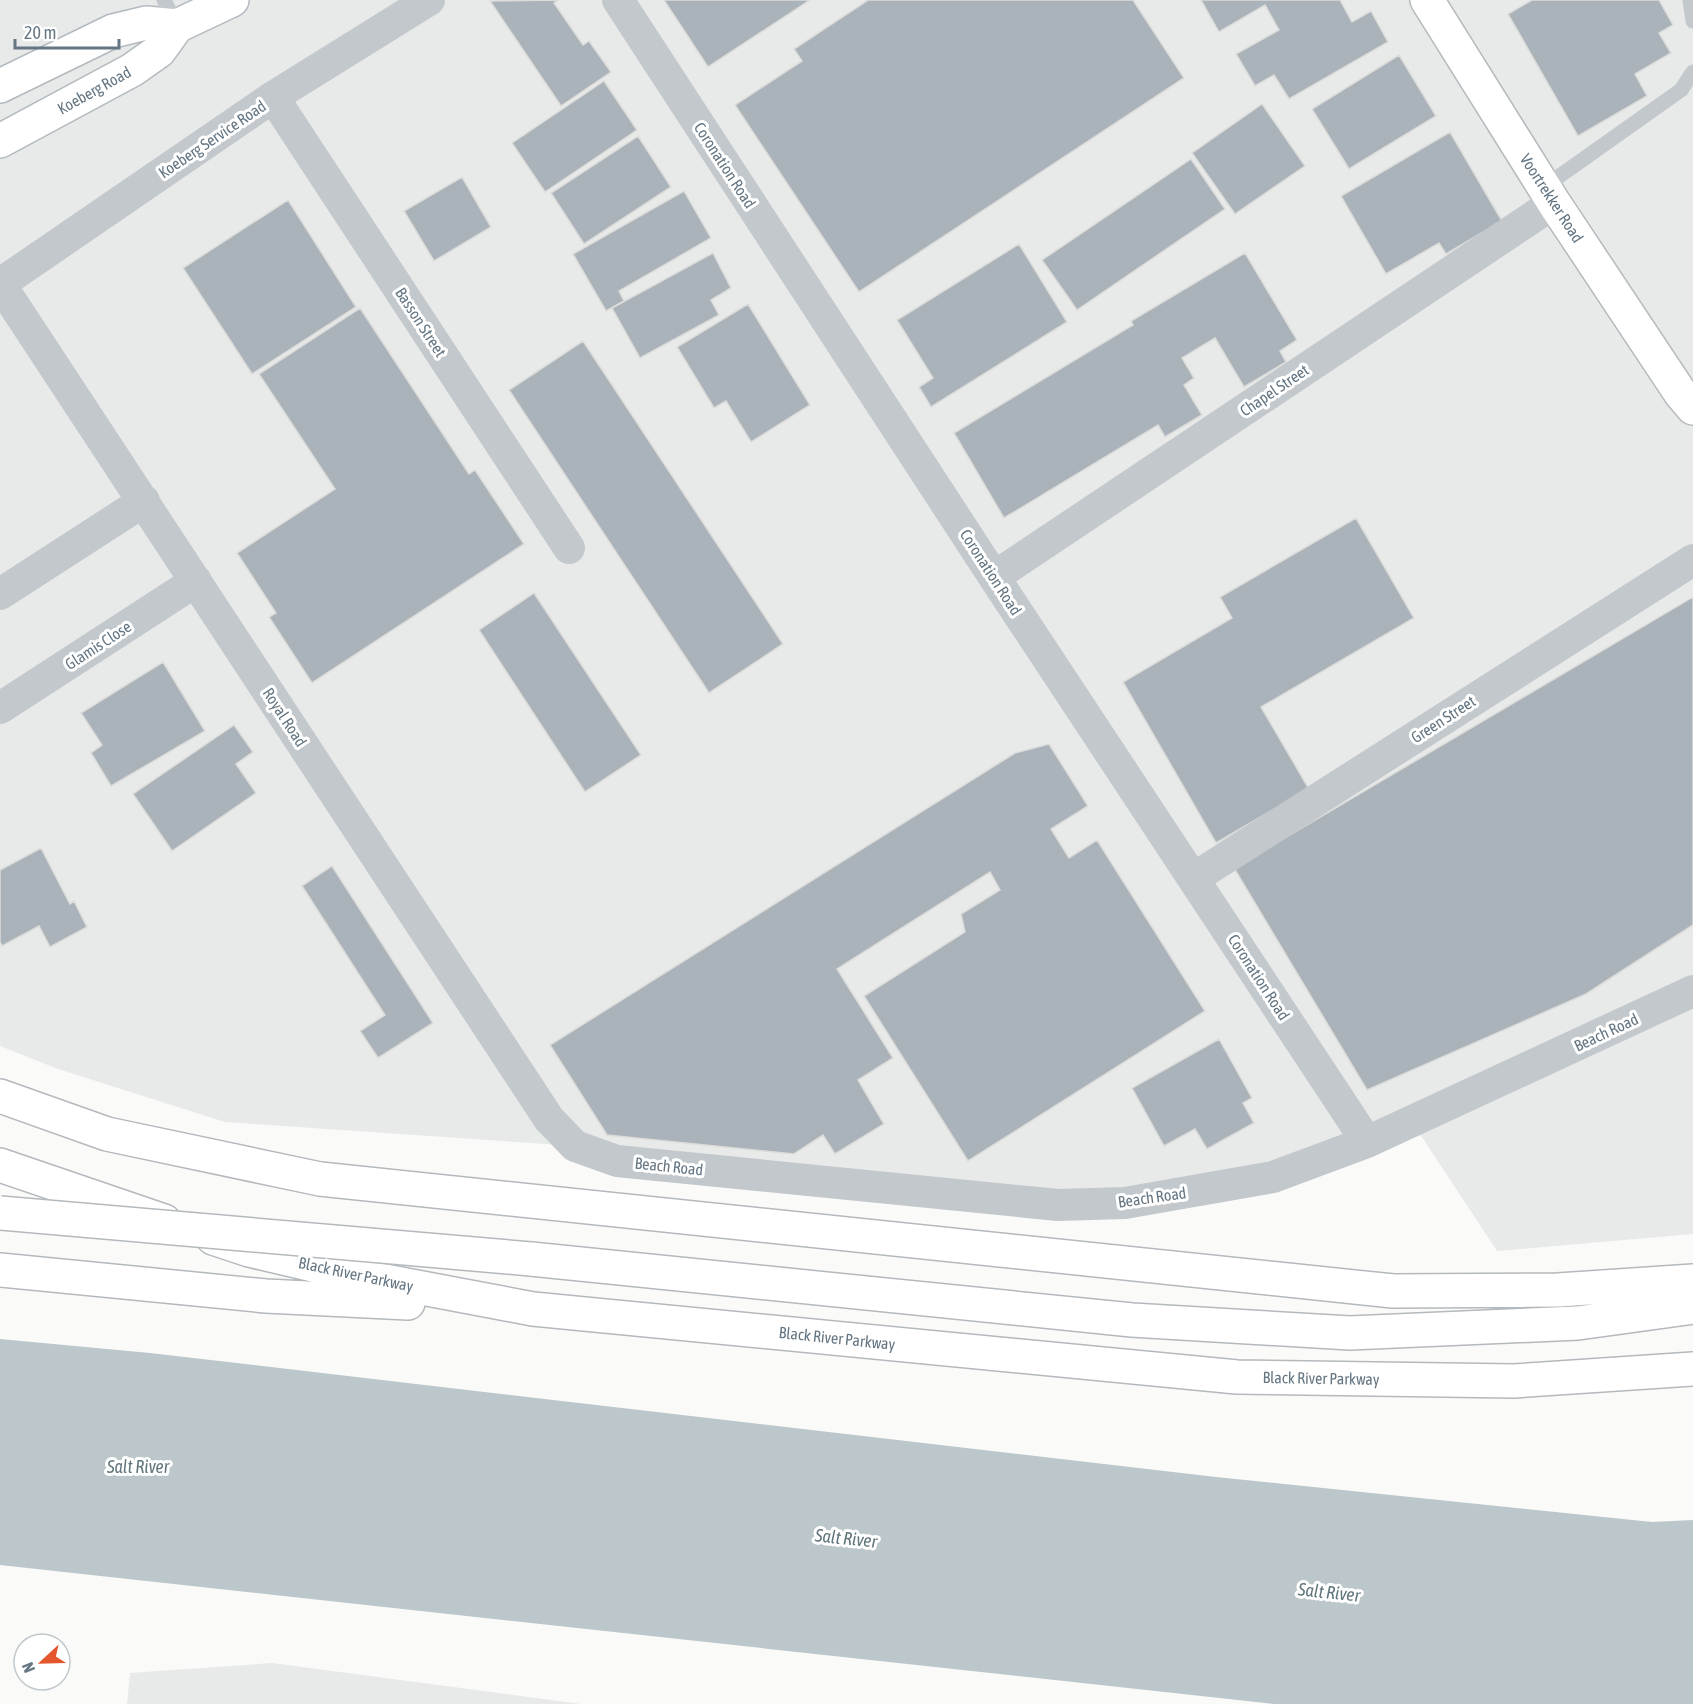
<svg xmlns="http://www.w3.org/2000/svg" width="1693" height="1704" font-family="'Asap Condensed',sans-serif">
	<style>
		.built { fill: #e8e9e9 }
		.water { fill: #bbc7cb }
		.building { fill: #aab3b9; stroke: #dcdcda; stroke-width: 1.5 }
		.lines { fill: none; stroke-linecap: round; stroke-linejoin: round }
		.secondary-casing { stroke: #b3babf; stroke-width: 36 }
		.primary-casing { stroke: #b5babe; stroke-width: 36 }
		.motorway-casing { stroke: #b4b9bd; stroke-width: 36 }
		.service { stroke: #c3c8cc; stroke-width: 15 }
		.minor { stroke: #c3c8cc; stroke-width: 32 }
		.secondary { stroke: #fff; stroke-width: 33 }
		.primary { stroke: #fff; stroke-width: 33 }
		.motorway { stroke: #fff; stroke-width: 33 }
		.motorway-bridge-casing { stroke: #b4b9bd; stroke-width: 36; stroke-linecap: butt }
		.motorway-bridge { stroke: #fff; stroke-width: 33 }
		.labels { text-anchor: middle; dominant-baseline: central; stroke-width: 6; stroke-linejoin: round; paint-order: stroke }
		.street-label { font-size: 16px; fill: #657683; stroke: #fff }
		.water-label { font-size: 18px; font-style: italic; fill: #60757c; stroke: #fff }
	</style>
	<rect width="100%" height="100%" fill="#fafaf8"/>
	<path class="built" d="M0,0H1693V1234L1497,1251L1412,1122L1125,1203L575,1146L225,1122L58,1069L0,1046Z
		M272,1663L581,1704H127L130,1673Z"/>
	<path class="water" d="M0,1339L150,1353L1216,1477L1652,1522L1693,1520V1704H1274L0,1565Z"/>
	<path class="building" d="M558,0L554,3L583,45L589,41L611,72L561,106L490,1Z
		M664,0H810L708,67Z
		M868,0H1133L1184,78L859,292L735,105L802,61L794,49Z
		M1201,0H1340L1352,22L1371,11L1388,42L1289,99L1274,75L1255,86L1236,54L1279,30L1265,5L1219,32Z
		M1532,0H1659L1673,25L1659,33L1671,53L1635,74L1647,96L1578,136L1508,14Z
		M1399,55L1436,116L1349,169L1312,109Z
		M604,81L637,130L545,192L512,143Z
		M1262,104L1305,166L1235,214L1192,153Z
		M1450,132L1502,221L1446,254L1439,243L1386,274L1341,196Z
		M638,136L671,187L584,244L551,193Z
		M1191,159L1225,209L1077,310L1042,260Z
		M462,177L491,227L434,261L404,211Z
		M684,191L711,238L619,291L624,301L606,311L573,254Z
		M288,200L356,307L252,374L183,268Z
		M1019,244L1067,322L931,407L919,387L933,378L897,320Z
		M713,253L731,288L711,300L719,315L640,358L612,308Z
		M1245,253L1297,340L1280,351L1286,362L1244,387L1215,338L1182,358L1194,378L1184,385L1202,415L1165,437L1158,425L1004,518L954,433L1133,325L1131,321Z
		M748,304L810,405L751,442L726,401L714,408L677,347Z
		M360,308L469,474L475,470L524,544L312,683L269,617L276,613L237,553L335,489L259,374Z
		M583,341L783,644L709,693L509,390Z
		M1356,518L1414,618L1261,707L1309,789L1216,843L1123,682L1232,618L1220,597Z
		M534,593L641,755L585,792L479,630Z
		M1693,597V925L1586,994L1367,1090L1234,868Z
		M163,662L205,731L111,786L91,753L102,745L81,713Z
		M234,725L253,752L236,764L256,793L172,851L133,794Z
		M1049,744L1088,806L1051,829L1069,858L1097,840L1205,1011L968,1161L864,996L965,932L961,914L1000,890L990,872L837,969L893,1058L858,1080L884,1124L835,1154L823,1135L794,1154L607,1135L550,1045L1015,753Z
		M41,848L70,904L74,901L87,927L50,947L39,926L2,946L0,942V870Z
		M332,866L433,1023L378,1058L360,1031L385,1015L302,886Z
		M1219,1039L1252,1098L1243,1103L1254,1123L1207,1149L1195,1129L1164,1146L1132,1088Z"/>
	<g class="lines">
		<g class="secondary-casing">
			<path id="secondary" d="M0,86L113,31L146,23L177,26
				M0,141L132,70L159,51L177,26L232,0"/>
		</g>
		<g class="primary-casing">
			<path id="primary" d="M1427,0L1554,203L1681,394L1693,408"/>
		</g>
		<g class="motorway-casing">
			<path id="motorway" d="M0,1096L107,1134L320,1179L1393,1291L1558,1290L1693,1281
				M0,1165L164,1221
				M213,1238L249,1250L364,1277L533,1309L1237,1377L1514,1381L1693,1369
				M531,1259L1132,1320L1350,1333L1578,1323L1693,1307
				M0,1270L266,1296L408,1303"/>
		</g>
		<path class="service" d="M164,0L177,26
			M1690,0L1693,21
			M1544,187L1681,90L1693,72"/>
		<path class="minor" d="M618,0L994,577L1367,1142
			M273,97L569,548
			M0,284L549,1119L575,1146L617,1161L1058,1205L1125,1203L1273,1177L1367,1142L1693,991
			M0,284L273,97L429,0
			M994,577L1554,203
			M0,594L144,501
			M0,708L196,581
			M1194,878L1693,560"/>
		<use href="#secondary" class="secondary"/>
		<use href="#primary" class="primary"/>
		<use href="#motorway" class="motorway"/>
		<g class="motorway-bridge-casing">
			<path id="motorway-bridge" d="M0,1213L531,1259"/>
		</g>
		<use href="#motorway-bridge" class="motorway-bridge"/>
	</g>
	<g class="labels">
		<g class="street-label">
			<text transform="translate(94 90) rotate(-29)">Koeberg Road</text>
			<text transform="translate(212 139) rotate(-34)">Koeberg Service Road</text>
			<text transform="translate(725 165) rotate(57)">Coronation Road</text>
			<text transform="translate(1552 198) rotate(57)">Voortrekker Road</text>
			<text transform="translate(421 322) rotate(57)">Basson Street</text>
			<text transform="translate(1274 390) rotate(-34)">Chapel Street</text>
			<text transform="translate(991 572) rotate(57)">Coronation Road</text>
			<text transform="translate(98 645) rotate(-33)">Glamis Close</text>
			<text transform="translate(285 717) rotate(57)">Royal Road</text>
			<text transform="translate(1443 719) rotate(-33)">Green Street</text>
			<text transform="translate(1259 977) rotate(57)">Coronation Road</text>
			<text transform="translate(1606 1032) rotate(-25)">Beach Road</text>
			<text transform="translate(669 1166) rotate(6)">Beach Road</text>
			<text transform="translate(1152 1197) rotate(-8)">Beach Road</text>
			<text transform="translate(356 1274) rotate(12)">Black River Parkway</text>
			<text transform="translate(837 1338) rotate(6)">Black River Parkway</text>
			<text transform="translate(1321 1378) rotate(1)">Black River Parkway</text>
		</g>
		<g class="water-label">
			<text x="138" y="1466">Salt River</text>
			<text transform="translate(846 1538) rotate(6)">Salt River</text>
			<text transform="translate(1329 1592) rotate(6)">Salt River</text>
		</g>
	</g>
	<g transform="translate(42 1662) rotate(248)"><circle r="28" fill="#ffffff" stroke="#c1c8cd" stroke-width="1.5"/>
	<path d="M0-4.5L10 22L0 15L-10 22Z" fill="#e4572e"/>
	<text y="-9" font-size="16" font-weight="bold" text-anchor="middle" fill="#657683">N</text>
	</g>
	<path d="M15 39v9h104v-9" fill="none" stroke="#657683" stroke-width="3"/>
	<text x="24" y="39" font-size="18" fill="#657683" stroke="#ffffff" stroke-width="4.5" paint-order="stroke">20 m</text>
</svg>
